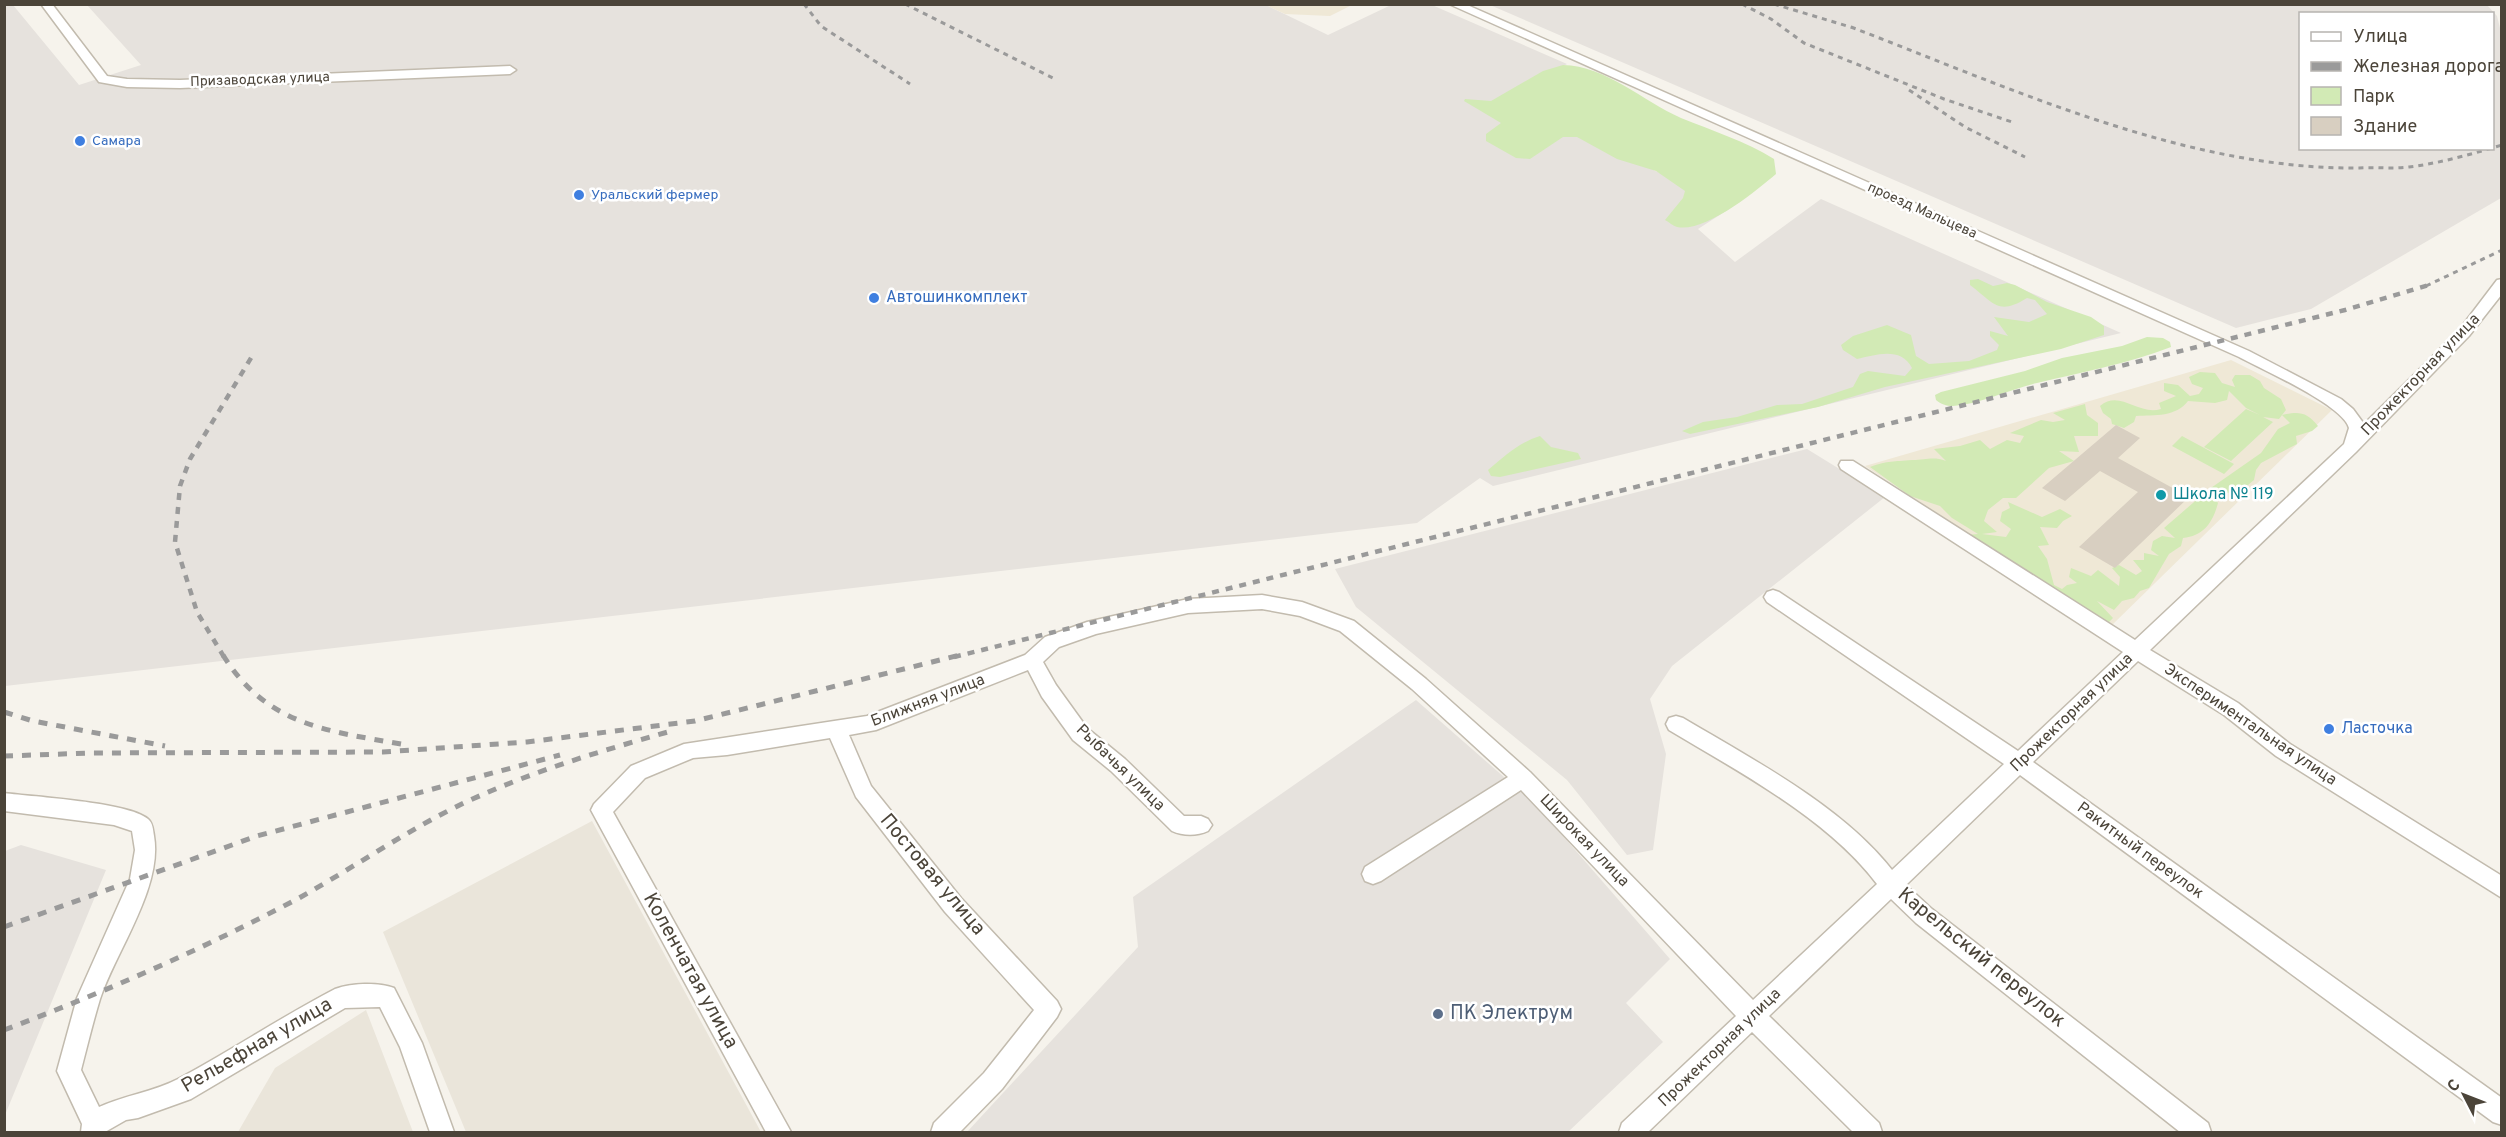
<svg xmlns="http://www.w3.org/2000/svg" width="2506" height="1137" font-family="Overpass,sans-serif">
	<style>
		.residential { fill: #eae5da }
		.industrial { fill: #e6e2dd; fill-rule: evenodd }
		.education { fill: #efe8d6 }
		.green { fill: #d2eab5 }
		.building { fill: #d8cfc1 }
		.lines { fill: none; stroke-linecap: round; stroke-linejoin: round }
		.minor-casing { stroke: #c2bbae; stroke-width: 3 }
		.minor { fill: #fff; fill-rule: evenodd }
		.rail-far2 { stroke: #9a9a9a; stroke-width: 3; stroke-dasharray: 5 5; stroke-linecap: butt }
		.rail-far1 { stroke: #9a9a9a; stroke-width: 4.5; stroke-dasharray: 7 7; stroke-linecap: butt }
		.rail { stroke: #9a9a9a; stroke-width: 5; stroke-dasharray: 9 9; stroke-linecap: butt }
		.shop-dot { fill: #3f7fe0; stroke: #fff; stroke-width: 2 }
		.culture-dot { fill: #0f9aa8; stroke: #fff; stroke-width: 2 }
		.service-dot { fill: #5c6f8a; stroke: #fff; stroke-width: 2 }
		.labels { text-anchor: middle; dominant-baseline: central; stroke-width: 5; stroke-linejoin: round; paint-order: stroke }
		.far-street-label { font-size: 14px; fill: #4b4439; stroke: #fff }
		.far-shop-label { font-size: 14px; fill: #366cbe; stroke: #fff; text-anchor: start }
		.shop-label { font-size: 16px; fill: #366cbe; stroke: #fff; text-anchor: start }
		.street-label { font-size: 16px; fill: #4b4439; stroke: #fff }
		.culture-label { font-size: 16px; fill: #0d838f; stroke: #fff; text-anchor: start }
		.near-street-label { font-size: 20px; fill: #4b4439; stroke: #fff }
		.near-service-label { font-size: 20px; fill: #4e5e75; stroke: #fff; text-anchor: start }
	</style>
	<rect width="100%" height="100%" fill="#f6f3ec"/>
	<path class="residential" d="M592,821L761,1132H466L383,932Z
		M366,1010L413,1132H238L275,1068Z"/>
	<path class="industrial" d="M1264,4L1328,35L1391,5H1432L1567,64L1505,100L1732,207L1698,229L1735,262L1821,199L2121,333L1493,486L1480,478L1417,523L5,686L4,5H13L79,85L141,65L87,5Z
		M1490,5H2487L2497,16L2501,32V198L2311,309L2236,328ZM2300,14H2492V148H2300Z
		M1807,449L1885,497L1672,666L1650,699L1666,754L1653,850L1627,855L1567,780L1356,607L1335,569Z
		M1416,700L1536,805L1670,959L1626,1003L1663,1042L1568,1132H967L1138,947L1133,897Z
		M21,845L106,870L5,1115V851Z"/>
	<path class="education" d="M1266,5L1352,4V5L1330,16L1285,14Z
		M2231,360L2332,410L2110,627L1865,466Z"/>
	<path class="green" d="M1563,65C1606,66 1643,101 1681,118C1713,131 1745,141 1774,159L1776,174C1756,191 1705,233 1677,227C1673,226 1669,222 1665,220L1683,198L1685,191L1656,171L1617,159L1577,137H1563L1530,159L1516,158L1486,141V134L1501,123L1464,101L1465,99L1491,101L1543,71Z
		M1978,279L1993,286L2007,283L2015,285L2047,302L2091,317L2104,326V335L2061,349L1885,387L1818,407L1690,434L1682,431L1703,422L1737,417L1777,405L1802,404L1853,387L1860,374L1868,371L1905,376L1912,368C1901,346 1875,355 1857,359L1843,350L1841,345L1853,336L1887,325L1911,335L1916,356L1929,364L1969,361L1997,350L1999,345L1990,336V331L2008,336L1994,317L2029,322L2047,314L2035,300L2027,298C1998,316 1994,303 1970,285V280Z
		M2147,337L2163,338L2170,342L2171,347C2127,364 2082,372 2037,383C2010,389 1981,404 1953,406C1946,406 1941,404 1936,400L1935,395L1941,392L2025,371L2062,358L2122,346Z
		M2200,372L2215,373L2222,383L2235,387L2232,380L2235,375H2250L2260,381L2264,388L2281,399L2286,410L2282,415C2299,411 2307,412 2318,426L2312,431L2296,436L2297,444L2261,463L2256,470L2254,480L2242,490L2213,496L2218,503C2213,522 2204,536 2183,538L2181,546L2169,554L2149,588L2140,591L2134,598L2122,601L2114,610L2097,601L2113,618L2106,625L2033,577L2024,568L1967,535L1978,534L1952,518L1940,506L1910,496L1870,467C1889,460 1893,462 1912,460C1926,460 1933,456 1946,461L1934,449L1960,446L1980,440L1990,449L2007,440L2020,443L2024,436L2010,433L2041,420L2053,422L2065,420L2053,413L2085,404L2087,415L2098,423V436H2074L2079,452L2059,451L2074,461L2049,468L2016,498H2003L1988,510L1984,521L1997,532L1982,534L2006,537L2011,529L2000,521L2002,512L2010,508L2008,502L2042,517L2060,509L2072,516L2063,521L2057,528L2040,527L2049,545L2038,546L2047,559L2054,585L2062,589L2067,585L2077,583L2069,577L2071,568L2091,576L2098,570L2119,586L2120,577L2112,568L2119,565L2136,575L2142,571L2133,560H2144V553L2159,556L2151,550L2153,541L2162,536L2175,538L2164,528L2208,490L2261,453L2278,429L2290,423L2282,415L2279,419L2263,417L2273,422L2231,461L2204,447L2246,409L2260,415L2246,408L2229,391L2227,400L2215,403L2188,401C2176,417 2155,415 2136,416L2134,422L2124,428L2112,424L2111,419L2103,413L2100,406C2120,389 2138,416 2161,409L2159,403L2176,396L2164,391V383L2178,385L2190,396L2199,394L2203,388L2192,384L2189,377Z
		M1540,436L1551,447L1578,453L1581,459L1500,477L1491,476L1488,470C1505,456 1518,443 1540,436Z
		M2182,436L2234,464L2224,474L2172,446Z"/>
	<path class="building" d="M2116,425L2140,438L2118,458L2189,497L2115,568L2079,547L2138,492L2100,471L2065,501L2042,488Z"/>
	<g class="lines">
		<g class="minor-casing">
			<path id="minor" d="M41,4H52L107,76L127,79L180,80L510,66L516,70L510,74L180,88L127,87L99,82Z
				M1449,4H1465L2249,351L2341,399L2353,409L2364,424L2459,330L2497,280L2502,279V294L2469,336L2356,452L2150,650L2238,703L2290,744L2502,876V898L2276,756L2224,715L2138,661L2033,762L2502,1098V1125L2493,1122L2020,775L1906,885L1932,909L2208,1123L2211,1132H2180L1916,923L1891,899L1769,1016L1879,1123L1882,1132H1853L1752,1032L1648,1132H1619L1622,1123L1736,1016L1521,790L1381,881L1373,884L1365,881L1362,874L1365,867L1508,777L1412,689L1340,631L1300,616L1262,609L1188,613L1096,634L1059,647L1043,662L1056,685L1087,728L1125,759L1184,816H1201L1208,819L1212,825L1208,831C1197,836 1183,836 1172,831L1111,771L1073,740L1042,697L1028,670L876,730L849,735L871,786L961,898L1057,1001L1061,1009L1057,1017L1002,1089L960,1132H931L934,1123L984,1073L1034,1010L945,912L856,797L830,738L727,755L693,758L645,778L613,812L791,1132H766L591,810L594,804L631,766L684,744L867,716L1025,655L1045,637L1087,622L1188,599L1262,595L1302,602L1354,621L1426,679L1530,772L1753,1000L1877,884C1827,818 1739,772 1669,730L1666,724L1669,718L1676,716L1683,718C1752,759 1842,806 1892,870L2004,764L1767,602L1764,597L1767,592L1773,590L1779,592L2018,751L2123,652L1841,469L1839,465L1841,461H1853L2135,640L2344,444L2349,428C2343,405 2261,369 2239,357Z
				M4,793C34,797 128,802 148,819C153,823 153,830 154,836C163,887 116,951 100,999C93,1022 87,1047 81,1070L99,1107C125,1095 153,1092 178,1079C231,1051 281,1017 335,989C351,983 378,982 394,988L422,1043L454,1132H430L400,1047L380,1007L345,1008L191,1099L138,1118L126,1120L105,1132H81L82,1124L57,1071L77,998L130,879L135,850L132,831L114,825L4,811Z"/>
		</g>
		<use href="#minor" class="minor"/>
		<path class="rail-far2" d="M804,4L821,26L910,84
			M905,4L1053,78
			M1742,4L1771,19L1804,43L1944,99L2012,122
			M1774,4L1857,29
			M1851,27C2010,88 2187,170 2359,168C2376,167 2393,169 2409,167C2441,163 2472,154 2502,145
			M1909,90L1965,127L2025,157
			M2426,286L2502,250"/>
		<path class="rail-far1" d="M224,657L197,612L175,542L180,486L190,459L254,353
			M954,657L2345,310L2429,285"/>
		<path class="rail" d="M223,655C266,725 327,731 401,744
			M4,712L33,721L165,746
			M4,756L91,753L383,752L527,742L695,721L960,655
			M4,927L257,836L560,755
			M4,1030C105,992 203,949 299,898C353,868 409,829 464,803C532,771 604,750 675,730"/>
	</g>
	<g class="shop-dot">
		<circle cx="80" cy="141" r="6"/>
		<circle cx="579" cy="195" r="6"/>
		<circle cx="874" cy="298" r="6"/>
		<circle cx="2329" cy="729" r="6"/>
	</g>
	<circle class="culture-dot" cx="2161" cy="495" r="6"/>
	<circle class="service-dot" cx="1438" cy="1014" r="6"/>
	<g class="labels">
		<g class="far-street-label">
			<text transform="translate(260 80) rotate(-2)">Призаводская улица</text>
			<text transform="translate(1922 211) rotate(24)">проезд Мальцева</text>
		</g>
		<g class="far-shop-label">
			<text x="92" y="141">Самара</text>
			<text x="591" y="195">Уральский фермер</text>
		</g>
		<g class="shop-label">
			<text x="886" y="298">Автошинкомплект</text>
			<text x="2341" y="729">Ласточка</text>
		</g>
		<g class="street-label">
			<text transform="translate(2421 375) rotate(-46)">Прожекторная улица</text>
			<text transform="translate(928 701) rotate(-21)">Ближняя улица</text>
			<text transform="translate(2072 713) rotate(-44)">Прожекторная улица</text>
			<text transform="translate(2250 725) rotate(34)">Экспериментальная улица</text>
			<text transform="translate(1120 768) rotate(44)">Рыбачья улица</text>
			<text transform="translate(1584 841) rotate(46)">Широкая улица</text>
			<text transform="translate(2140 851) rotate(36)">Ракитный переулок</text>
			<text transform="translate(1720 1048) rotate(-44)">Прожекторная улица</text>
		</g>
		<g class="culture-label">
			<text x="2173" y="495">Школа № 119</text>
		</g>
		<g class="near-street-label">
			<text transform="translate(932 875) rotate(50)">Постовая улица</text>
			<text transform="translate(1981 958) rotate(39)">Карельский переулок</text>
			<text transform="translate(690 971) rotate(61)">Коленчатая улица</text>
			<text transform="translate(257 1046) rotate(-30)">Рельефная улица</text>
		</g>
		<g class="near-service-label">
			<text x="1450" y="1014">ПК Электрум</text>
		</g>
	</g>
	<rect width="2506" height="1137" fill="none" stroke="#4b4439" stroke-width="12"/>
	<rect x="2299" y="12" width="195" height="138" fill="#ffffff" stroke="#b7b4b0" stroke-width="1.5"/>
	<rect x="2311" y="32" width="30" height="9" fill="#ffffff" stroke="#b7b4b0" stroke-width="1.5"/>
	<text x="2353" y="42" font-size="18" fill="#4b4439">Улица</text>
	<rect x="2311" y="62" width="30" height="9" fill="#9a9a9a" stroke="#b7b4b0" stroke-width="1.5"/>
	<text x="2353" y="72" font-size="18" fill="#4b4439">Железная дорога</text>
	<rect x="2311" y="87" width="30" height="18" fill="#d2eab5" stroke="#b7b4b0" stroke-width="1.5"/>
	<text x="2353" y="102" font-size="18" fill="#4b4439">Парк</text>
	<rect x="2311" y="117" width="30" height="18" fill="#d8cfc1" stroke="#b7b4b0" stroke-width="1.5"/>
	<text x="2353" y="132" font-size="18" fill="#4b4439">Здание</text>
	<g transform="translate(2464 1095) rotate(312)" stroke="#ffffff" stroke-width="4.5" paint-order="stroke">
	<path d="M0-4.5L10 22L0 15L-10 22Z" fill="#4b4439"/>
	<text y="-9" font-size="16" font-weight="bold" text-anchor="middle" fill="#4b4439">С</text>
	</g>
</svg>
